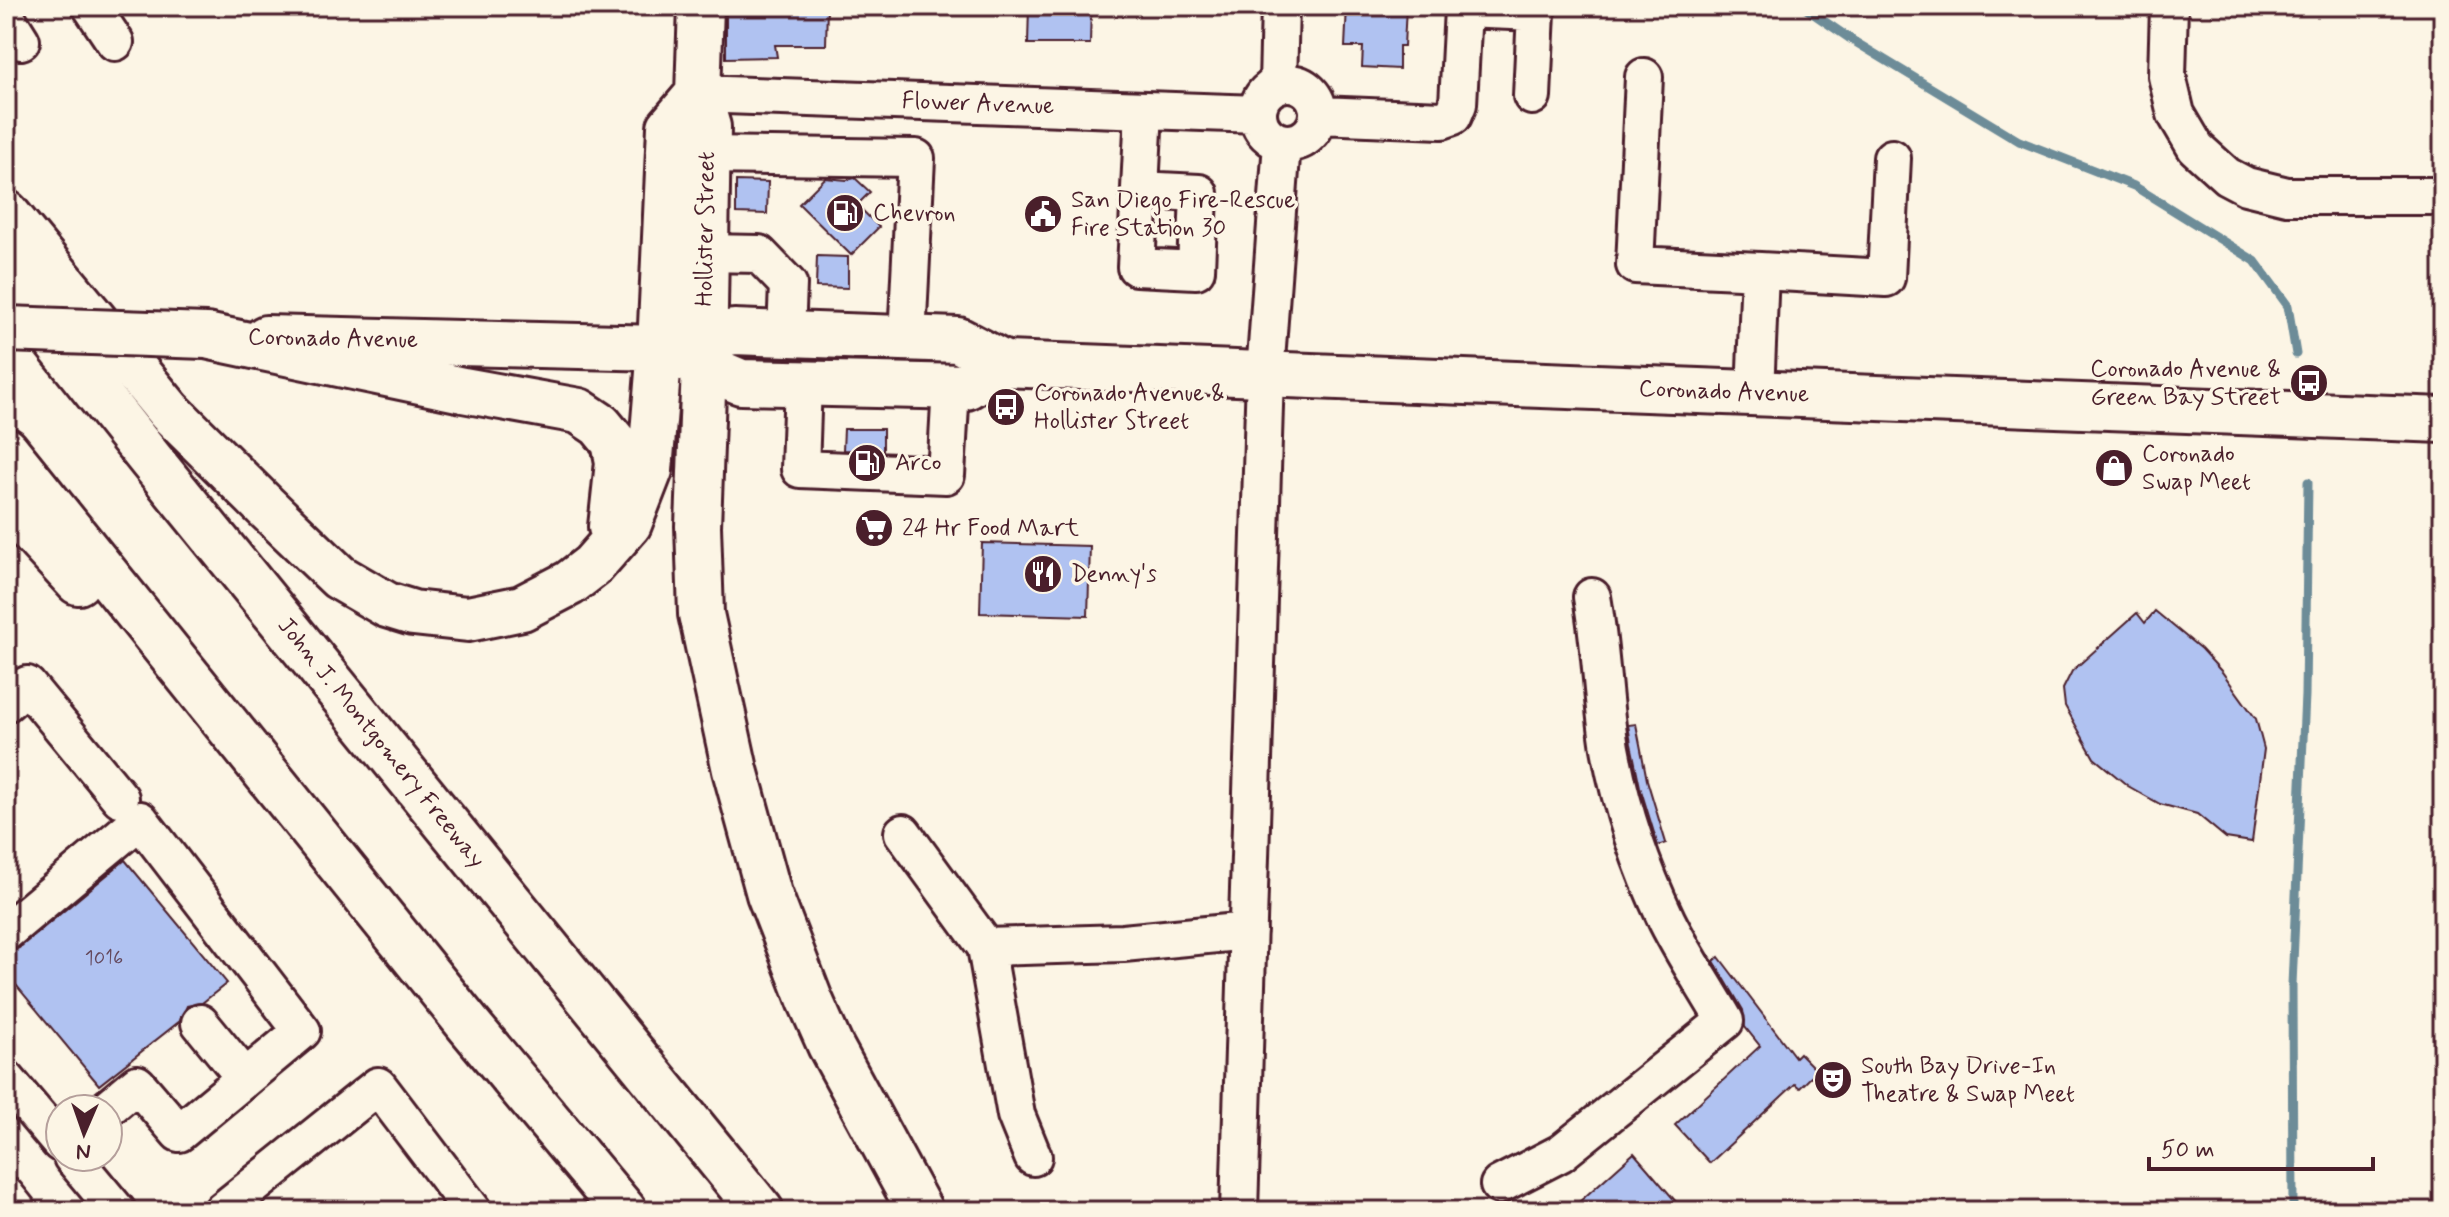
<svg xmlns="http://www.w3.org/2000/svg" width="2449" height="1217" font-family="Mynerve,sans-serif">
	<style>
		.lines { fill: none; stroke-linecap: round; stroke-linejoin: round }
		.stream { stroke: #6d8c98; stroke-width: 9 }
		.building { fill: #b0c2f1; stroke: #4a1f2b; stroke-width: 2 }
		.minor-casing { stroke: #4a1f2b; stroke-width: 42 }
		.major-casing { stroke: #4a1f2b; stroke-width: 50 }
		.highway-casing { stroke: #4a1f2b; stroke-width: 50 }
		.minor { stroke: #fcf5e5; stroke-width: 36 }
		.major { stroke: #fcf5e5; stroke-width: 44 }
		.highway { stroke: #fcf5e5; stroke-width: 44 }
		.major-bridge-casing { stroke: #4a1f2b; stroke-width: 50; stroke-linecap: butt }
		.major-bridge { stroke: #fcf5e5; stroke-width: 44 }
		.labels { text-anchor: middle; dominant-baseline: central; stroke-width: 7; stroke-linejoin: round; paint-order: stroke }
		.number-label { font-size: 20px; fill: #64485c }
		.street-label { font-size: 24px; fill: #4a1f2b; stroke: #fcf5e5 }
		.poi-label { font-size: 24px; fill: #4a1f2b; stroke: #fcf5e5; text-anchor: start }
	</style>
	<rect width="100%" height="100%" fill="#fcf5e5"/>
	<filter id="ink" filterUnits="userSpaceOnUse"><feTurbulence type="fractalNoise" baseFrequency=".0125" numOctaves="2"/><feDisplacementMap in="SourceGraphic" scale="16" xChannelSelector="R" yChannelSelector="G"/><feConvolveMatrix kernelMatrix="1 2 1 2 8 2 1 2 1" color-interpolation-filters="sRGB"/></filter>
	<g filter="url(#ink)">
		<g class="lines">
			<path class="stream" d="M1802,6L1852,40L2019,141L2134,186L2255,261L2288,306L2296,354
				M2293,1211L2292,985L2305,695L2308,482"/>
		</g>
		<path class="building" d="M726,6H827L826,45H775L777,57L726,58Z
			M1029,6H1091L1090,44H1028Z
			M1347,6H1406L1404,46H1399V69L1362,67L1363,47H1345Z
			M825,178L847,180L855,178L870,192L857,205L879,227L851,255L799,204Z
			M736,181L768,182L767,214L736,213Z
			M817,256L848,257V288L816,287Z
			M844,429H883V451L843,450Z
			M982,543L1090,546L1088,616L980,613Z
			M2155,611L2201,649L2222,672L2256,719L2264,749L2252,842L2226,838L2197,814L2160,804L2128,786L2094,758L2065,706L2063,689L2072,671L2137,613L2145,623Z
			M1636,724L1647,780L1666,843L1658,846L1640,787L1631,744L1628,725Z
			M125,860L227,983L202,1003L187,1006L180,1021L99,1085L6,973V952L19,948Z
			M1719,957L1795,1057L1799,1053L1817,1071L1800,1088L1795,1084L1710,1163L1675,1125L1760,1046L1745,1027L1743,1010L1714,961Z
			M1634,1153L1684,1211H1569Z"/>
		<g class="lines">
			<g class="minor-casing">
				<path id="minor" d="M91,6L115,42
					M2169,6L2167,76L2176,114L2196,148L2227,176L2246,186L2287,196H2443
					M6,17L21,41
					M1644,77L1635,265L1760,271
					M1258 113a30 30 0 1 1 60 0a30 30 0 1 1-60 0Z
					M1278,84L1280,6
					M698,94L1258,114
					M1319,115L1442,120L1453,116L1458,104L1463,9L1536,12L1532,96
					M707,155L916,158L907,338
					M1140,190L1199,193L1196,270L1136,267L1144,110
					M705,253L759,254L788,284L786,334
					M803,382L800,469L946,475L951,387
					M1755,393L1760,271L1886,278L1892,158
					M6,703L27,685L120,798
					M903,833L986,947
					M6,932L140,820L302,1031L179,1133L137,1084L107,1109
					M200,1023L245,1078
					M6,1079L60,1143
					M72,1157L117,1211
					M1033,1157L1016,1115L986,947L1123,943L1248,931
					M1499,1185L1561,1153L1725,1021C1706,988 1684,955 1667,921C1641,867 1621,807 1610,748C1602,698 1601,647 1592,597
					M6,1196L18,1211
					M222,1211L378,1086L473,1211
					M1239,1211L1265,374L1282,143"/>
			</g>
			<g class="major-casing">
				<path id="major" d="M701,6L698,94L708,127L704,366
					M266,338L660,348L734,332L958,340L1004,364L2443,420
					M660,348L670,127L698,94
					M677,355L741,382L966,387L1004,364"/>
			</g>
			<g class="highway-casing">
				<path id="highway" d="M6,213L169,411L265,506L339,577L387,605L413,613L468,619L522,608L570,583L592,566L629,524L650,470L660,348
					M6,270L47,330L150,459L761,1211
					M206,336L463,390L579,411L600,425L614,442L618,462L611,527
					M704,366L698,526L701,614L735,770L769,894L810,1000L830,1045L920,1211
					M6,450L468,1024L624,1211
					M6,504L78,582"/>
			</g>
			<use href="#minor" class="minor"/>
			<use href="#major" class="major"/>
			<use href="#highway" class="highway"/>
			<g class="major-bridge-casing">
				<path id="major-bridge" d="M6,329L206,336"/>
			</g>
			<use href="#major-bridge" class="major-bridge"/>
		</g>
	</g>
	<defs>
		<g id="fuel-disc" transform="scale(2)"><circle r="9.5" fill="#4a1f2b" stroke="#fcf5e5"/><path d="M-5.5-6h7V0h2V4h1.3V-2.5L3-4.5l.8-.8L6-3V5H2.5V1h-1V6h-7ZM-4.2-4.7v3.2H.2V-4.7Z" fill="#fff"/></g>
		<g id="civic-disc" transform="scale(2)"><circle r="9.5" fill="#4a1f2b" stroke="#fcf5e5"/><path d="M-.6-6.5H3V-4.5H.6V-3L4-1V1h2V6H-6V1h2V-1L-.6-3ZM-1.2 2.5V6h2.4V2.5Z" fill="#fff"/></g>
		<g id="bus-disc" transform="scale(2)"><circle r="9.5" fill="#4a1f2b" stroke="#fcf5e5"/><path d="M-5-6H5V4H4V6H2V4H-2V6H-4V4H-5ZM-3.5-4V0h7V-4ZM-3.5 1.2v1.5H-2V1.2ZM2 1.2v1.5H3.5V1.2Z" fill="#fff"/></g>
		<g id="shop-disc" transform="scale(2)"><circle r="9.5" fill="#4a1f2b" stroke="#fcf5e5"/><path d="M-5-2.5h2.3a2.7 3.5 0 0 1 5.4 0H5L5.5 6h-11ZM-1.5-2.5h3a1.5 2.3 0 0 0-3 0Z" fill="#fff"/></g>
		<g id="supermarket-disc" transform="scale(2)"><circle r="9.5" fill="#4a1f2b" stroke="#fcf5e5"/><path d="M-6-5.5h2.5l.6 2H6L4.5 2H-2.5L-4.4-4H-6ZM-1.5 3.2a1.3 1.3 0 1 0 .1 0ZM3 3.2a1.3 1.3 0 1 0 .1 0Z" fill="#fff"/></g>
		<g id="restaurant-disc" transform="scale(2)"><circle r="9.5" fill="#4a1f2b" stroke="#fcf5e5"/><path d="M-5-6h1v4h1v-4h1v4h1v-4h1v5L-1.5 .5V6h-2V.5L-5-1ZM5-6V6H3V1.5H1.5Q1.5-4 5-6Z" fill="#fff"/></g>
		<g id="theatre-disc" transform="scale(2)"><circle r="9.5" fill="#4a1f2b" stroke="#fcf5e5"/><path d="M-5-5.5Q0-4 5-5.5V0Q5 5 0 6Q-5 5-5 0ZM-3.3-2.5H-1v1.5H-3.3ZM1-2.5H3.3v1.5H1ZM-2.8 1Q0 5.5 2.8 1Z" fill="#fff"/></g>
	</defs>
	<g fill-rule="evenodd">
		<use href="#fuel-disc" x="845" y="213"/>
		<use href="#civic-disc" x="1043" y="214"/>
		<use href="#bus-disc" x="2309" y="383"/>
		<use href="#bus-disc" x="1006" y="407"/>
		<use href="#fuel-disc" x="867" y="463"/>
		<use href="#shop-disc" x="2114" y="468"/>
		<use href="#supermarket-disc" x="874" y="528"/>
		<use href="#restaurant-disc" x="1043" y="574"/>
		<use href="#theatre-disc" x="1833" y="1080"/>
	</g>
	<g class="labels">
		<g class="number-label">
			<text x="104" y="958">1016</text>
		</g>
		<g class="street-label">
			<text transform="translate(978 104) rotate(2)">Flower Avenue</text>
			<text transform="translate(706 229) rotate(-89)">Hollister Street</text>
			<text transform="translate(333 339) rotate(1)">Coronado Avenue</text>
			<text transform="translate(1724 392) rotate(2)">Coronado Avenue</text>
			<text transform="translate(381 743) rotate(51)">John J. Montgomery Freeway</text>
		</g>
		<g class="poi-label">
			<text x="1071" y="200">San Diego Fire-Rescue<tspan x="1071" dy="28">Fire Station 30</tspan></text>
			<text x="873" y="213">Chevron</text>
			<text x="2281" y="369" text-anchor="end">Coronado Avenue &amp;<tspan x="2281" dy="28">Green Bay Street</tspan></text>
			<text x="1034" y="393">Coronado Avenue &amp;<tspan x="1034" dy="28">Hollister Street</tspan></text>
			<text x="2142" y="454">Coronado<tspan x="2142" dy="28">Swap Meet</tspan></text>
			<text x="895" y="463">Arco</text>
			<text x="902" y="528">24 Hr Food Mart</text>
			<text x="1071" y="574">Denny's</text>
			<text x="1861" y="1066">South Bay Drive-In<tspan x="1861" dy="28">Theatre &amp; Swap Meet</tspan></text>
		</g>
	</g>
	<rect width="2449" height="1217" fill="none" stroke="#fcf5e5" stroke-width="32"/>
	<rect x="16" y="16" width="2417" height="1185" fill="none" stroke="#4a1f2b" stroke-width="3" filter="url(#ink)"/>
	<g transform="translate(84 1133) rotate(182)"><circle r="38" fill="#fcf5e5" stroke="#b59f9b" stroke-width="2"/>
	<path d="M0-6L14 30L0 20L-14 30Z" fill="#4a1f2b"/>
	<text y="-12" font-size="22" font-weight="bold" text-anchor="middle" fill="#4a1f2b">N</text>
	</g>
	<path d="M2149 1157v12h224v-12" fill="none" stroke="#4a1f2b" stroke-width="4"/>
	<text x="2161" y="1157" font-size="24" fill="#4a1f2b" stroke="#fcf5e5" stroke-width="6" paint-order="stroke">50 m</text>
</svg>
